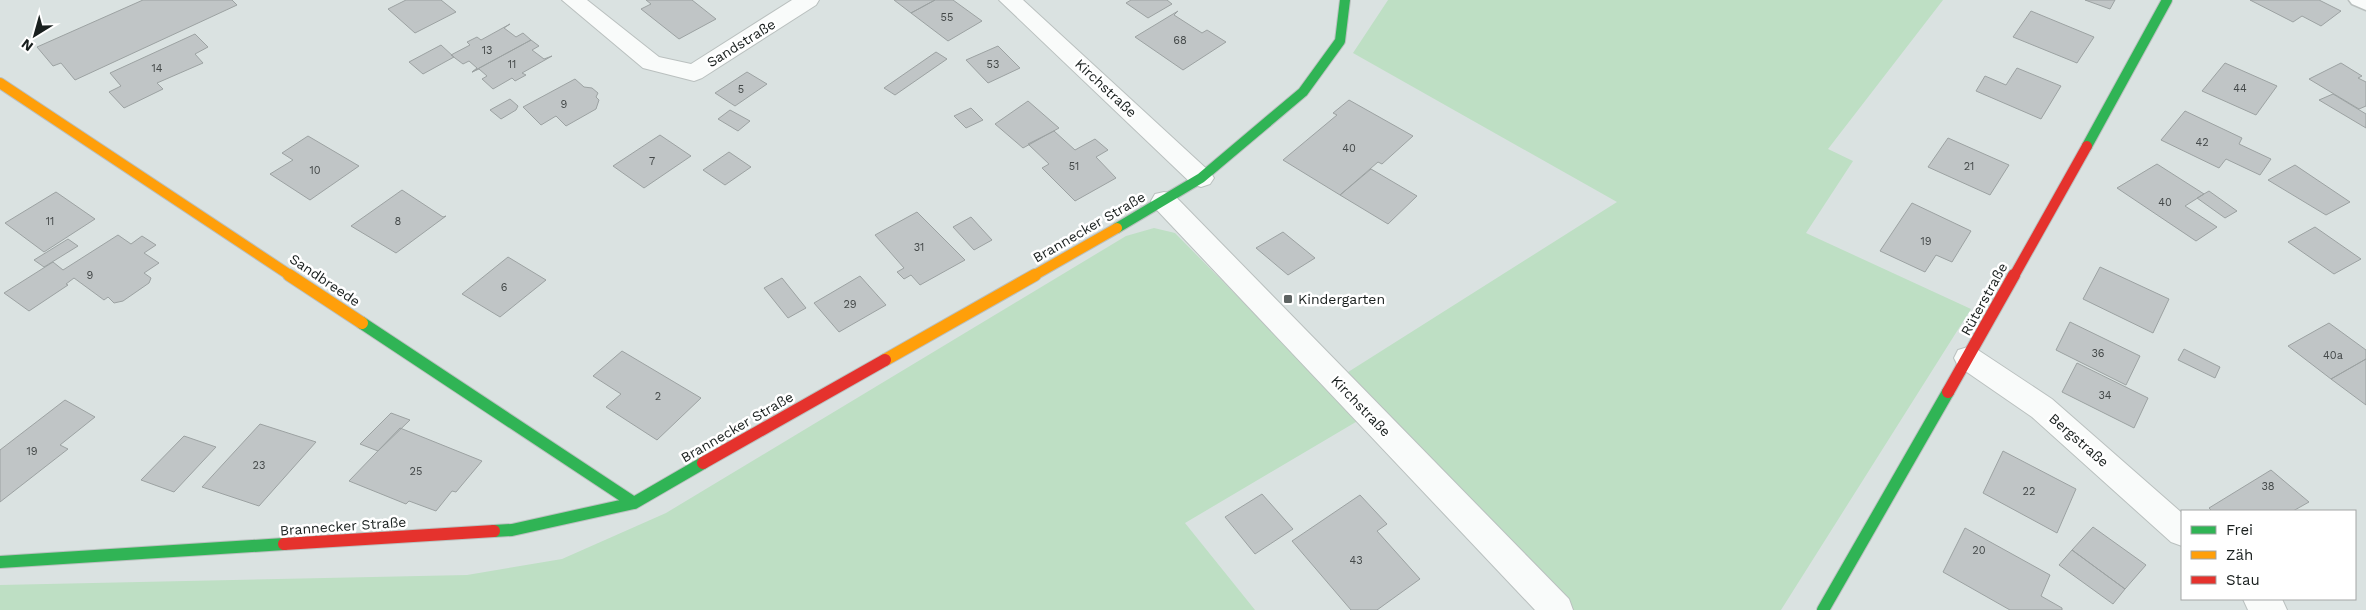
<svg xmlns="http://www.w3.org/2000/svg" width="2366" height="610" font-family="'Work Sans',sans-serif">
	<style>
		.green { fill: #bedfc4 }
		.building { fill: #c0c5c6; stroke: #9ca2a2 }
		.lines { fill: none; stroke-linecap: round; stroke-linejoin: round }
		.lane-casing { stroke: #bac0bf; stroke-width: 3 }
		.street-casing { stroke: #bac0bf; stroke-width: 2 }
		.fast-far1-casing { stroke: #bac0bf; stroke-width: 12 }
		.fast-casing { stroke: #bac0bf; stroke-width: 14 }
		.slow-far1-casing { stroke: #bac0bf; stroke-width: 12 }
		.slow-casing { stroke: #bac0bf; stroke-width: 14 }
		.jam-far1-casing { stroke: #bac0bf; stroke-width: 12 }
		.jam-casing { stroke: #bac0bf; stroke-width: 14 }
		.lane { fill: #f9fbfa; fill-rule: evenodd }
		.street { fill: #f9fbfa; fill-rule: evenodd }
		.fast-far1 { stroke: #30b455; stroke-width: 10 }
		.fast { stroke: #30b455; stroke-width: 12 }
		.slow-far1 { stroke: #ff9f0a; stroke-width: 10 }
		.slow { stroke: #ff9f0a; stroke-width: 12 }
		.jam-far1 { stroke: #e5322d; stroke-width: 10 }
		.jam { stroke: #e5322d; stroke-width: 12 }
		.poi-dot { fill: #5d6362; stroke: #fff; stroke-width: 2 }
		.labels { text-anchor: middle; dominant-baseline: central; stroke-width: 5; stroke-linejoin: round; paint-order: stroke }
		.number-label { font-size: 11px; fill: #434848 }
		.street-label { font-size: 14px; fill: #191f1e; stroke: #fff }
		.poi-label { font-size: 14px; fill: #191f1e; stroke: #fff; text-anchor: start }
	</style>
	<rect width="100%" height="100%" fill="#dae2e1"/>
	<path class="green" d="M1388,0H1943L1828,149L1853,161L1806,233L1971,309L1781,610H1550L1366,416L1185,523L1255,610H0V585L467,575L562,559L666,513L1126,236L1154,228L1175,233L1326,386L1617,202L1353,53Z"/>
	<path class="building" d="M143,0H232L237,5L75,80L61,63L53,66L37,47Z
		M406,0H441L456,12L415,33L388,9Z
		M646,0H692L716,19L679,39L641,9L651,4Z
		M894,0H935L911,13Z
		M935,0H953L982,21L948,41L911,13Z
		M1131,0H1167L1172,4L1148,18L1126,3Z
		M2085,0H2115L2110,9Z
		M2250,0H2319L2341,11L2321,26L2302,16L2293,22Z
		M1178,11L1174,15L1202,33L1207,30L1226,42L1183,70L1135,37Z
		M2031,11L2094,37L2077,63L2013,37Z
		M510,24L504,28L516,37L523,33L531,40L472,72L477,68L469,61L463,64L451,55L470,45L467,42L477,37L481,40Z
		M195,34L208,47L195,54L203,63L157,83L163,89L124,108L109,92L121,86L110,73Z
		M531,40L539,46L532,50L544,59L552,56L522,73L526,75L515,81L512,78L493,89L482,79L487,76L479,69L472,72Z
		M441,45L454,57L423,74L409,62Z
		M998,46L1020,68L988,83L966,60Z
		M936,52L947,59L895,95L884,88Z
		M2225,63L2277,86L2256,115L2202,91Z
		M2341,63L2362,76L2358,78L2366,82V106L2359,109L2309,79Z
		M2017,68L2061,86L2041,119L1976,91L1985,76L2006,85Z
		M747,72L767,84L735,106L715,93Z
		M575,79L584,87L592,88L598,93L596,97L599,100L596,109L566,126L556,116L541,125L523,107Z
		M2333,94L2366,114V128L2319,100Z
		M510,99L518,106L516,110L501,119L490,110Z
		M1349,100L1413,136L1382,164L1378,162L1340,195L1283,160L1337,115L1333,113Z
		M1028,101L1059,128L1023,148L995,124Z
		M971,108L983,120L966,128L954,116Z
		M730,110L750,121L738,131L718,119Z
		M2185,111L2242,138L2239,144L2271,159L2260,175L2226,159L2219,168L2161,140Z
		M1054,131L1075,150L1095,139L1108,150L1096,157L1116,178L1075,201L1042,168L1049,164L1028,144Z
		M660,135L691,156L644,188L613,166Z
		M308,136L359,166L310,200L270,174L293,160L282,153Z
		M1948,138L2009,165L1990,195L1928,167Z
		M729,152L751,167L725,185L703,170Z
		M2157,164L2204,194L2185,206L2217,227L2196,241L2117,188Z
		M2295,165L2350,202L2326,215L2268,180Z
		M1371,169L1417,196L1388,224L1340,195Z
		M402,190L443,217L446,216L396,253L351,226Z
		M2209,191L2237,211L2225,218L2197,198Z
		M56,192L95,219L44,252L5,223Z
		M1912,203L1971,231L1952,262L1936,255L1925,272L1880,251Z
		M917,212L965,260L920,285L911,275L904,279L897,272L904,268L875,235Z
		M971,217L992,240L974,250L953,227Z
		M2315,227L2361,259L2334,274L2288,242Z
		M1283,232L1315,258L1288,275L1256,248Z
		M118,235L131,244L142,236L156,245L144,253L159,263L144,273L151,278L149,283L123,301L114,303L108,297L104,300L74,278L66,284L68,285L29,311L4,293L53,262L63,270Z
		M68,239L78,246L44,267L34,260Z
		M508,257L546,280L500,317L462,294Z
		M2100,267L2169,299L2153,333L2083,299Z
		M860,276L886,305L839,332L814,303Z
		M782,278L806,308L788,318L764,288Z
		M2070,322L2140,356L2126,385L2056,350Z
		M2329,323L2366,350V359L2331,379L2288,346Z
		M2184,349L2220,367L2215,378L2178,360Z
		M622,351L701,398L657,440L606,407L621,394L593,376Z
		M2366,359V405L2331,379Z
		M2077,363L2148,398L2134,428L2062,392Z
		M65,400L95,417L60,445L68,449L0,502V450Z
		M391,413L410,420L378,451L360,444Z
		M260,424L316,442L259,506L202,487Z
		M400,428L482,461L456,492L452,491L436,511L409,501L406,504L349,481Z
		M184,436L216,447L174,492L141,480Z
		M2003,451L2076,489L2057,533L1983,493Z
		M2271,470L2309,502L2293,511H2212L2209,508Z
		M1262,494L1293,529L1255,554L1225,517Z
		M1360,495L1387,524L1377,531L1420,579L1377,610H1351L1292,541Z
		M2093,527L2146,565L2125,589L2072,550Z
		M1965,528L2050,575L2041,596L2062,608V610H2010L1943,572Z
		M2072,550L2125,589L2113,604L2059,565Z"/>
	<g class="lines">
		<g class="lane-casing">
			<path id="lane" d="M2349,0H2366V10L2352,4Z"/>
		</g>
		<g class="street-casing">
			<path id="street" d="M562,0H587L659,57L691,64L792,0H819L816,5L702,78L694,81L643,68Z
				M999,0H1023L1210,172L1214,178L1210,184L1201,187L1192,184Z
				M1164,192L1173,194L1569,599L1573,610H1535L1155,208L1151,201L1155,194Z
				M1968,347L1978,350L2052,399L2182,513V546L2171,542L2032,417L1958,366L1954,358L1958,350Z
				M2243,599H2282L2287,610H2248Z"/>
		</g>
		<g class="fast-far1-casing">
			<path id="fast-far1" d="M2087,146L2167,0
				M1117,228L1201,178L1303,92L1340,41L1345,0"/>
		</g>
		<g class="fast-casing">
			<path id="fast" d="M362,323L634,503
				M494,531L512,530L634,503L703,463
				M0,562L284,544
				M1823,610L1948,392"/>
		</g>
		<g class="slow-far1-casing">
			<path id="slow-far1" d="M0,83L291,276
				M1033,276L1117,228"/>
		</g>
		<g class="slow-casing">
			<path id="slow" d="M289,275L362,323
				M885,360L1035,275"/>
		</g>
		<g class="jam-far1-casing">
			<path id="jam-far1" d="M2014,276L2087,146"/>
		</g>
		<g class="jam-casing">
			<path id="jam" d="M1948,392L2014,275
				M703,463L885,360
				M284,544L494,531"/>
		</g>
		<use href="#lane" class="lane"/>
		<use href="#street" class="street"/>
		<use href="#fast-far1" class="fast-far1"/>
		<use href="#fast" class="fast"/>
		<use href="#slow-far1" class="slow-far1"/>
		<use href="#slow" class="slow"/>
		<use href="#jam-far1" class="jam-far1"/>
		<use href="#jam" class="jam"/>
	</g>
	<rect class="poi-dot" x="1283" y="294" width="10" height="10" rx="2.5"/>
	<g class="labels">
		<g class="number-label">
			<text x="947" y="17">55</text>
			<text x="1180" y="40">68</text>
			<text x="487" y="50">13</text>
			<text x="512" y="64">11</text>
			<text x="993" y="64">53</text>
			<text x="157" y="68">14</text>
			<text x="2240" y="88">44</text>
			<text x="741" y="89">5</text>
			<text x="564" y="104">9</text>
			<text x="2202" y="142">42</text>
			<text x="1349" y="148">40</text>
			<text x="652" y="161">7</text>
			<text x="1074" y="166">51</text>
			<text x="1969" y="166">21</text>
			<text x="315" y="170">10</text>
			<text x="2165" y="202">40</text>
			<text x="50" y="221">11</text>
			<text x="398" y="221">8</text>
			<text x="1926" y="241">19</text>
			<text x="919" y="247">31</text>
			<text x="90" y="275">9</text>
			<text x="504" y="287">6</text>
			<text x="850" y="304">29</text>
			<text x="2098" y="353">36</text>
			<text x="2333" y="355">40a</text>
			<text x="2105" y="395">34</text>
			<text x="658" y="396">2</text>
			<text x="32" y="451">19</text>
			<text x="259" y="465">23</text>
			<text x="416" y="471">25</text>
			<text x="2268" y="486">38</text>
			<text x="2029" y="491">22</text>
			<text x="1979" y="550">20</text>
			<text x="1356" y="560">43</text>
		</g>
		<g class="street-label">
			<text transform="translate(741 43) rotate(-32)">Sandstraße</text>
			<text transform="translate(1106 88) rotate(43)">Kirchstraße</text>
			<text transform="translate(1089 227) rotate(-30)">Brannecker Straße</text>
			<text transform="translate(325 280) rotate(34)">Sandbreede</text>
			<text transform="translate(1984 299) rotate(-61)">Rüterstraße</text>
			<text transform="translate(1361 406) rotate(46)">Kirchstraße</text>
			<text transform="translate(737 427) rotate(-30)">Brannecker Straße</text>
			<text transform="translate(2079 440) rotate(41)">Bergstraße</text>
			<text transform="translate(343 526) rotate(-4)">Brannecker Straße</text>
		</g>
		<g class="poi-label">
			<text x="1298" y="299">Kindergarten</text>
		</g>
	</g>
	<rect x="2181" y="510" width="175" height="90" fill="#ffffff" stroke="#a3a5a5"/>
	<rect x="2191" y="526" width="25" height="8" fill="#30b455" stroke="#a3a5a5"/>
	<text x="2226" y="535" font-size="15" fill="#191f1e">Frei</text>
	<rect x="2191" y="551" width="25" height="8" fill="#ff9f0a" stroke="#a3a5a5"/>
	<text x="2226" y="560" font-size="15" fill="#191f1e">Zäh</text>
	<rect x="2191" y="576" width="25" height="8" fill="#e5322d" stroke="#a3a5a5"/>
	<text x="2226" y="585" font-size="15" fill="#191f1e">Stau</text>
	<g transform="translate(35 35) rotate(217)" stroke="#ffffff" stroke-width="4" paint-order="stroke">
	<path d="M0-4L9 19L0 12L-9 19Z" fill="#191f1e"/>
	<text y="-8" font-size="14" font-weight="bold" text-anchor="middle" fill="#191f1e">N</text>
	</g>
</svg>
